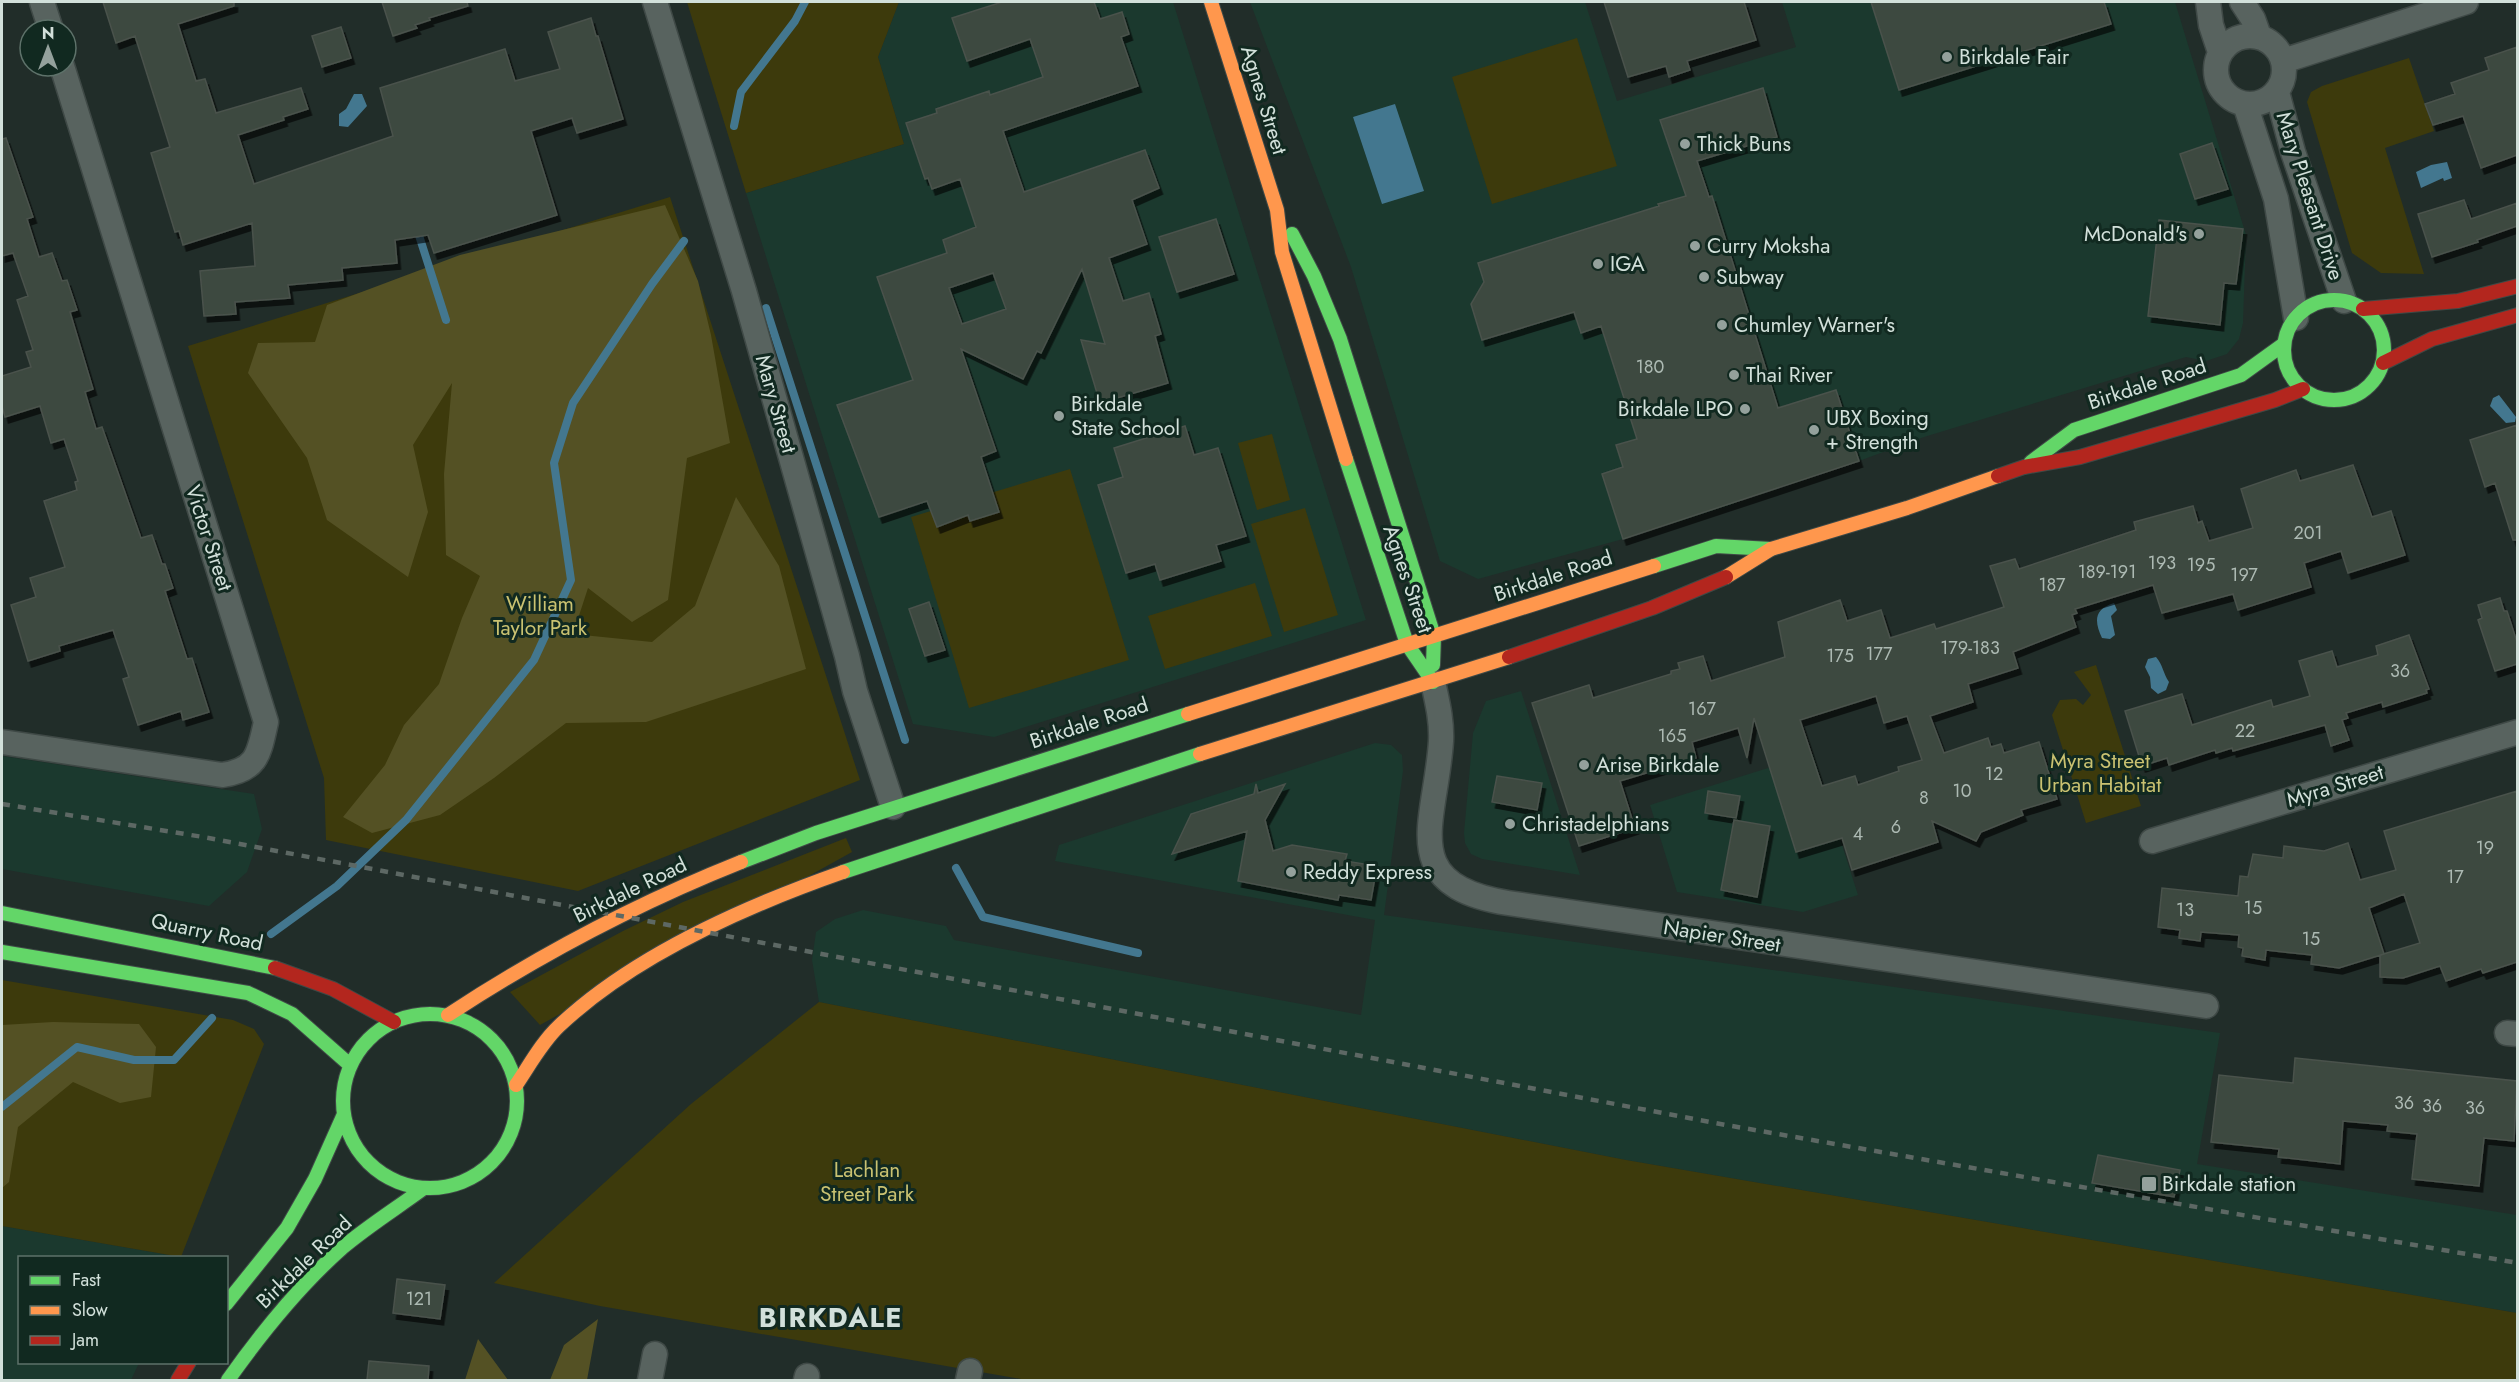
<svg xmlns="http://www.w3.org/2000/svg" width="2519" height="1382" font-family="Jost,sans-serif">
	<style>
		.built { fill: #1b392e }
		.green { fill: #3d3a0c }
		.forest { fill: #545124 }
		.water { fill: #43778f }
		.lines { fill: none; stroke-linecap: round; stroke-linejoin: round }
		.stream { stroke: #43778f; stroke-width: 8 }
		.building { fill: #3e493f; stroke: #4a524c; stroke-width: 1.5; fill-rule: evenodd; filter: url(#shadow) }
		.street-casing { stroke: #3f4946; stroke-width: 27 }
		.fast-casing { stroke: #3f4946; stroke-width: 16 }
		.slow-casing { stroke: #3f4946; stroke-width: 16 }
		.jam-casing { stroke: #3f4946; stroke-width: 16 }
		.street { stroke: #58635f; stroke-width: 24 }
		.fast { stroke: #63d668; stroke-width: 14 }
		.slow { stroke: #ff974d; stroke-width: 14 }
		.jam { stroke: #b3261e; stroke-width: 14 }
		.rail { stroke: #5d6864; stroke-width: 4.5; stroke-dasharray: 8 8; stroke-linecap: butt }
		.poi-dot { fill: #94a19c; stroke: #112920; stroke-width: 2 }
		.labels { text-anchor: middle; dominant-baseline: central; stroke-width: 6; stroke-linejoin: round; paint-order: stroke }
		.number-label { font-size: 18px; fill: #adbab3 }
		.poi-label { font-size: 21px; fill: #d2e0da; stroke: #112920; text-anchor: start }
		.street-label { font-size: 21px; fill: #d2e0da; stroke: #112920 }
		.park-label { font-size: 21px; fill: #cac271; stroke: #112920 }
		.district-label { font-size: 27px; font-weight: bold; letter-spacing: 1.5px; fill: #d2e0da; stroke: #112920 }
	</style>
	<defs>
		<filter id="shadow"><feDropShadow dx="3.5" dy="6" stdDeviation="0" flood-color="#0009"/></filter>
	</defs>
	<rect width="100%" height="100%" fill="#212d29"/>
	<path class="built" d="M899,2H1173L1366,620L994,737L913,724L746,193L904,144L878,57Z
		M1250,2H1585L1617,101L1796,47L1782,2H2175L2246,235L2243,323L2239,339L2227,354L2206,361L2186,357L1924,437L1859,461L1743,497L1734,504L1623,539L1478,579L1440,561L1351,267Z
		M1521,691L1580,875L1482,859L1471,854L1465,843L1464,833L1473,733L1486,701Z
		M1375,743L1391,745L1402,755L1403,771L1384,915L2220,1033L2197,1164L2517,1215V1313L1626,1160L819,1002L812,960L816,932L835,919L863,910L946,926L954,940L1361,1015L1375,920L1055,861L1059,845Z
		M1813,754L1858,895L1803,912L1677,892L1650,805Z
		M2,756L254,794L262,829L247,872L209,906L2,869Z
		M2,1226L181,1257L20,1258V1362L139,1363L131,1380H2Z"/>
	<path class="green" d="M687,2H899L878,57L904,144L746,193Z
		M1577,38L1617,166L1492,204L1452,77Z
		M2409,58L2434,131L2385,148L2424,274L2381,273L2352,253L2307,102L2311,92L2322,86Z
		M670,197L860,780L578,891L326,840L324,778L188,346Z
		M1272,434L1290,500L1257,510L1238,443Z
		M1070,469L1129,660L969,708L911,517Z
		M1305,508L1338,615L1284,632L1251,524Z
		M1255,583L1272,636L1165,669L1148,616Z
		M2096,665L2141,806L2086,823L2052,715L2060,700L2076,699L2083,705L2091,695L2074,672Z
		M846,838L852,852L540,1025L510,992L623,931L683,902Z
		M2,980L233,1020L254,1029L264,1044L181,1257L2,1226Z
		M819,1002L1626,1160L2517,1313L2518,1380H1027L600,1306L494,1283L691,1104Z"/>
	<path class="forest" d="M665,205L698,281L711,335L730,443L687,458L668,600L632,622L588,588L573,634L652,642L695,606L736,497L779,566L806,669L646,722L566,723L494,778L440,815L372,833L343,817L385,765L404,725L439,684L462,618L480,576L446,555L444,474L452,383L413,445L428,512L408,577L327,520L307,458L248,373L258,343L315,342L327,305L460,255Z
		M53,1022L139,1024L156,1047L151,1097L120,1103L73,1082L18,1127L9,1182L2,1188V1025Z
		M598,1319L587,1380H550L564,1345Z
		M478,1339L508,1380H465Z"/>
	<path class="water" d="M354,94H362L367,106L348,127L339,126V114L346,109Z
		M1395,104L1424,191L1382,204L1353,117Z
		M2447,162L2452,178L2444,181L2443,178L2421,188L2416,172L2431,165Z
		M2499,395L2516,417L2515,422L2506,423L2490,406L2493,398Z
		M2114,603L2117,610L2111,616L2115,635L2110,639L2102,638C2094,621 2094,609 2114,603Z
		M2156,657C2163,665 2163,673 2169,682L2166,690L2158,694L2151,688L2150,677L2145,667L2148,659Z"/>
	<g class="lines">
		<path class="stream" d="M734,126L741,92L795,21L805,2
			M416,226L446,320
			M766,308L905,740
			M956,868L983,917L1138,953
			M271,934L337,886L406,820L534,660L571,580L554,463L573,403L652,284L684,241
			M2,1107L77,1047L134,1060H174L212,1018"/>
	</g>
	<path class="building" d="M103,2H234V6L178,24L196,81L205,79L216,113L301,88L308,109L283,117L284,120L238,135L254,184L393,136L380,88L505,49L515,81L560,69L548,32L591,18L596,36H598L623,119L577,133L572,118L531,131L557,215L434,253L428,235L395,240L397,263L342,268L343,280L288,285L290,298L235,302L236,314L204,316L200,271L255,266L252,223L183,245L179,231L175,232L151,153L170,147L135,36L116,43Z
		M382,2H467L468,6L429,18L430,20L415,25L417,28L393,36Z
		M1002,2H1094L1100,19L1122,12L1129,34L1121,37L1138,86L1003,131L1024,192L1145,150L1159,188L1132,200L1147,244L1109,258L1123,301L1149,293L1161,334L1155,336L1168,383L1100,403L1081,340L1105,344L1082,269L1041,353L1037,351L1023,379L961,349L996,451L981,457L999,512L970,521L968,515L937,527L927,501L879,517L837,405L913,380L877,277L947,253L943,240L976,227L960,179L932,189L928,178L925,179L906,123L937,113L936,109L989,91L990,95L1043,77L1030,39L967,61L952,18ZM993,273L1006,309L962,324L949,288Z
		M1604,2H1744L1756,40L1687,61L1690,70L1669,77L1666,66L1628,77Z
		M1871,2H2104L2111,24L1899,90Z
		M341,27L351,58L322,67L312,36Z
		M2517,47V155L2481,168L2463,116L2433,125L2425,104L2455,94L2451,83L2489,70L2485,58Z
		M1763,88L1777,137L1697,161L1709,197L1712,196L1778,408L1836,390L1859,461L1623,539L1602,474L1623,467L1616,445L1637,439L1601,326L1581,333L1574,312L1482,340L1471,304L1484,282L1478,263L1659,206L1658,204L1686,196L1660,120Z
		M6,138L33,217L27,219L39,257L52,253L62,281L67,280L77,310L70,312L93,389L85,392L96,429L102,427L141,538L152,535L162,564H165L173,588L165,591L187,659L192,658L209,712L183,720L181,711L138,725L123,679L129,677L113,630L59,646L60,651L28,661L11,605L36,597L30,578L65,567L44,501L77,490L75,482L78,481L64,439L51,443L40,406L5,417L2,406V376L31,367L26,352L33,350L17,300L28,296L13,253L2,256V139Z
		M2212,143L2228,189L2195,199L2180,154Z
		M2464,200L2471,219L2517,203V226L2477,240L2478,242L2432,257L2418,214Z
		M1216,219L1234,274L1177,292L1159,237Z
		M2159,220L2243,229L2236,284L2224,283L2220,325L2148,316Z
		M2517,425V540H2513L2495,483L2485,487L2470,440Z
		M1185,426L1194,455L1218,448L1246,536L1216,545L1221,561L1160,580L1155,564L1126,573L1098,485L1123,477L1114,448Z
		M2353,465L2372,517L2391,511L2405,555L2348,573L2341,551L2304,563L2311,587L2238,610L2233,594L2162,613L2153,585L2075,609L2077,613L2072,615L2076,627L2013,652L2018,668L1968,684L1973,702L1930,716L1944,753L1988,738L1991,747L2001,744L2004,753L2039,742L2057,799L2021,810L2023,815L1981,832L1976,841L1932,821L1938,842L1852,870L1842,838L1796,852L1754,718L1747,758L1738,728L1692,742L1696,758L1620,781L1635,828L1579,846L1532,703L1589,685L1593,698L1671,674V671L1680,669L1678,663L1703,656L1711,681L1785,657L1778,622L1840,600L1847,621L1881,610L1890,638L1934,624L1936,629L2004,607L1990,566L2015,559L2019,569L2136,530L2134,522L2193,506L2198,523L2202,521L2209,541L2253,528L2241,489L2296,470L2300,481ZM1876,696L1884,723L1907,716L1922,760L1898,767L1899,771L1858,785L1855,776L1822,786L1800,720Z
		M2500,598L2504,611H2507L2517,642V664L2495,671L2478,620L2482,618L2478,605Z
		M929,602L945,650L925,656L909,609Z
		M2409,635L2429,689L2426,690L2427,693L2383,707L2382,702L2346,713L2348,718L2342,720L2349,740L2331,746L2325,725L2233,751L2232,748L2216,753L2215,750L2169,765L2167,758L2142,766L2125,711L2182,694L2192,725L2271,700L2273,707L2310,696L2299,661L2332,651L2337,667L2378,655L2376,646Z
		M1497,776L1542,783L1537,810L1492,802Z
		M1256,784L1258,793L1285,784L1265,820L1273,851L1292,845L1347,854L1345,861L1377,866L1371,900L1339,895L1338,900L1238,881L1247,831L1172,854L1191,814L1254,794Z
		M1708,791L1740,796L1736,818L1705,813Z
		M2517,791V962L2483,973L2481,969L2446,981L2440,966L2403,978L2380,977V955L2420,943L2404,894L2369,908L2384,954L2339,968L2311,964L2312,955L2266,950L2265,960L2242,956L2243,948L2238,947L2239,935L2201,932L2200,941L2179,938L2180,930L2158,927L2162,888L2238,896L2240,876L2248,877L2253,854L2283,858L2284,846L2324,851L2348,843L2360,880L2396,870L2384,831Z
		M1734,820L1770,826L1757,897L1721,890Z
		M2295,1058L2517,1081L2514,1141L2484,1138L2479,1186L2412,1179L2417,1134L2387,1131L2388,1125L2343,1121L2340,1164L2278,1157L2279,1149L2211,1142L2219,1075L2293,1083Z
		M2098,1155L2180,1170L2174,1197L2092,1183Z
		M397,1279L445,1285L440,1319L393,1313Z
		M369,1361L429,1366L428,1380H367Z"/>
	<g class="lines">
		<g class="street-casing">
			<path id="street" d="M42,2L51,30
				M655,2L744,291L847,656L855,691L893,807
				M2208,2L2211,25L2220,52
				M2242,2L2253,19L2259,36
				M2216 70a34 34 0 1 1 68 0a34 34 0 1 1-68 0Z
				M2283,61L2466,2
				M2277,92L2293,152L2344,301
				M2245,104L2276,199L2296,318
				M1433,682C1437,701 1442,720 1441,741C1436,822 1395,885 1508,903L2206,1006
				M2,742L222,775C258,770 259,753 266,722L62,66
				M2152,841L2518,732
				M2507,1033L2518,1034
				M650,1380L655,1354
				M806,1380L807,1376
				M968,1380L970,1371"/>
		</g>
		<g class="fast-casing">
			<path id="fast" d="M1292,234L1314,276L1340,339L1434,636L1433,665
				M2284 350a50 50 0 1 1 100 0a50 50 0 1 1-100 0Z
				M1346,459L1407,644L1433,682
				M2031,462L2074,430L2241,375L2284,344
				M1654,566L1716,546L1771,549
				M741,862L816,833L1188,714
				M843,872L1200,754
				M2,913L275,968
				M2,952L248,993L292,1014L350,1065
				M343 1101a87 87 0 1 1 174 0a87 87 0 1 1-174 0Z
				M226,1304L287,1228L315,1179L344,1114
				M228,1380C262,1332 298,1287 342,1248C368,1226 397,1208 424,1188"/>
		</g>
		<g class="slow-casing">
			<path id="slow" d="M1211,2L1277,210L1282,252L1346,459
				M1726,577L1771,549L1907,508L1998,476
				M1188,714L1654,566
				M1200,754L1509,657
				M448,1015C541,954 638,903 741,862
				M516,1085C529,1066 542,1042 559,1026C634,955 746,906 843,872"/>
		</g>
		<g class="jam-casing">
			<path id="jam" d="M2363,309L2458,301L2518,286
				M2383,363L2432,339L2518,315
				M1998,476L2024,467L2080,457L2275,400L2303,389
				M1509,657L1652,608L1726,577
				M275,968L333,989L394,1022
				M178,1380L189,1362"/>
		</g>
		<use href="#street" class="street"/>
		<use href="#fast" class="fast"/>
		<use href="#slow" class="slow"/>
		<use href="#jam" class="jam"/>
		<path class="rail" d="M2,804L203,837L1726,1125L2518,1263"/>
	</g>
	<g class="poi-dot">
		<circle cx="1947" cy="57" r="6"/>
		<circle cx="1685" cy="144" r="6"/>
		<circle cx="2199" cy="234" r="6"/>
		<circle cx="1695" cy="246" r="6"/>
		<circle cx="1598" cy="264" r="6"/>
		<circle cx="1704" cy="277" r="6"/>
		<circle cx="1722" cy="325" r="6"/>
		<circle cx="1734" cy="375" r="6"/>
		<circle cx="1745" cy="409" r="6"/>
		<circle cx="1059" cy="416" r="6"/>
		<circle cx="1814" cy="430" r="6"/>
		<circle cx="1584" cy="765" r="6"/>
		<circle cx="1510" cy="824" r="6"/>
		<circle cx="1291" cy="872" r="6"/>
		<rect x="2141" y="1176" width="16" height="16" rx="3"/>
	</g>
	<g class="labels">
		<g class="number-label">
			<text x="1650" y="367">180</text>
			<text x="2308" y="533">201</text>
			<text x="2162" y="563">193</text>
			<text x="2201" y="565">195</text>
			<text x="2107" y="572">189-191</text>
			<text x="2244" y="575">197</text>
			<text x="2052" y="585">187</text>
			<text x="1970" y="648">179-183</text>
			<text x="1879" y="654">177</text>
			<text x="1840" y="656">175</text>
			<text x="2400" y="671">36</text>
			<text x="1702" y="709">167</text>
			<text x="2245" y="731">22</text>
			<text x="1672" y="736">165</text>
			<text x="1994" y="774">12</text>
			<text x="1962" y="791">10</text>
			<text x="1924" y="798">8</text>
			<text x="1896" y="827">6</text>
			<text x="1858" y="834">4</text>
			<text x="2485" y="848">19</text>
			<text x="2455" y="877">17</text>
			<text x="2253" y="908">15</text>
			<text x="2185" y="910">13</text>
			<text x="2311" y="939">15</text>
			<text x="2404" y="1103">36</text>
			<text x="2432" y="1106">36</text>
			<text x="2475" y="1108">36</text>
			<text x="419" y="1299">121</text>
		</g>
		<g class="poi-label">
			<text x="1959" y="57">Birkdale Fair</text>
			<text x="1697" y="144">Thick Buns</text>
			<text x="2187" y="234" text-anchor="end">McDonald's</text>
			<text x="1707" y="246">Curry Moksha</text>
			<text x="1610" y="264">IGA</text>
			<text x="1716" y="277">Subway</text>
			<text x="1734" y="325">Chumley Warner's</text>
			<text x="1746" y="375">Thai River</text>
			<text x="1071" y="404">Birkdale<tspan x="1071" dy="24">State School</tspan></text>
			<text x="1733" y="409" text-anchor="end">Birkdale LPO</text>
			<text x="1826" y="418">UBX Boxing<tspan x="1826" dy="24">+ Strength</tspan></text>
			<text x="1596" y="765">Arise Birkdale</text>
			<text x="1522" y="824">Christadelphians</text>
			<text x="1303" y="872">Reddy Express</text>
			<text x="2162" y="1184">Birkdale station</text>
		</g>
		<g class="street-label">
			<text transform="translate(1264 100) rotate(73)">Agnes Street</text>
			<text transform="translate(2310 196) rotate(72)">Mary Pleasant Drive</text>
			<text transform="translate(2147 384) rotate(-18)">Birkdale Road</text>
			<text transform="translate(776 404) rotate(74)">Mary Street</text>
			<text transform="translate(209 538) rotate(72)">Victor Street</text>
			<text transform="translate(1553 576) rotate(-18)">Birkdale Road</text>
			<text transform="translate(1408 579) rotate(71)">Agnes Street</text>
			<text transform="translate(1089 723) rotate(-18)">Birkdale Road</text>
			<text transform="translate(2335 786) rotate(-17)">Myra Street</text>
			<text transform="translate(630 890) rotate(-26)">Birkdale Road</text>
			<text transform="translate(207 932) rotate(12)">Quarry Road</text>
			<text transform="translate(1722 936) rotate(9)">Napier Street</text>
			<text transform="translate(304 1262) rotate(-44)">Birkdale Road</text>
		</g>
		<g class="park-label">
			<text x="540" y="604">William<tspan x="540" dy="24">Taylor Park</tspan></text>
			<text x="2100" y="761">Myra Street<tspan x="2100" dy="24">Urban Habitat</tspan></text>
			<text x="867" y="1170">Lachlan<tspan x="867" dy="24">Street Park</tspan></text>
		</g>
		<g class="district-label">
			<text x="831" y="1317">BIRKDALE</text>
		</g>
	</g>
	<rect width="2519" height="1382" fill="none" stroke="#d2e0da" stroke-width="6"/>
	<rect x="18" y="1256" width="210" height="108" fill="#112920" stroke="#5e726a" stroke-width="1.5"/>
	<rect x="30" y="1276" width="30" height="9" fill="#63d668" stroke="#5e726a" stroke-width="1.5"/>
	<text x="72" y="1286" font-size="18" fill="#d2e0da">Fast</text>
	<rect x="30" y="1306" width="30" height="9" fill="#ff974d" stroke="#5e726a" stroke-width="1.5"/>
	<text x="72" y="1316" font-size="18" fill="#d2e0da">Slow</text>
	<rect x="30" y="1336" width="30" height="9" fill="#b3261e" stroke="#5e726a" stroke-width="1.5"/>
	<text x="72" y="1346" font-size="18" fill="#d2e0da">Jam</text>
	<g transform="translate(48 48)"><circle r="28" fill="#112920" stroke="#5e726a" stroke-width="1.5"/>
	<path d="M0-4.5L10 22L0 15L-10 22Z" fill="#94a19c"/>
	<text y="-9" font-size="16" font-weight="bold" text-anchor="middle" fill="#d2e0da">N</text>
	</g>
</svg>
